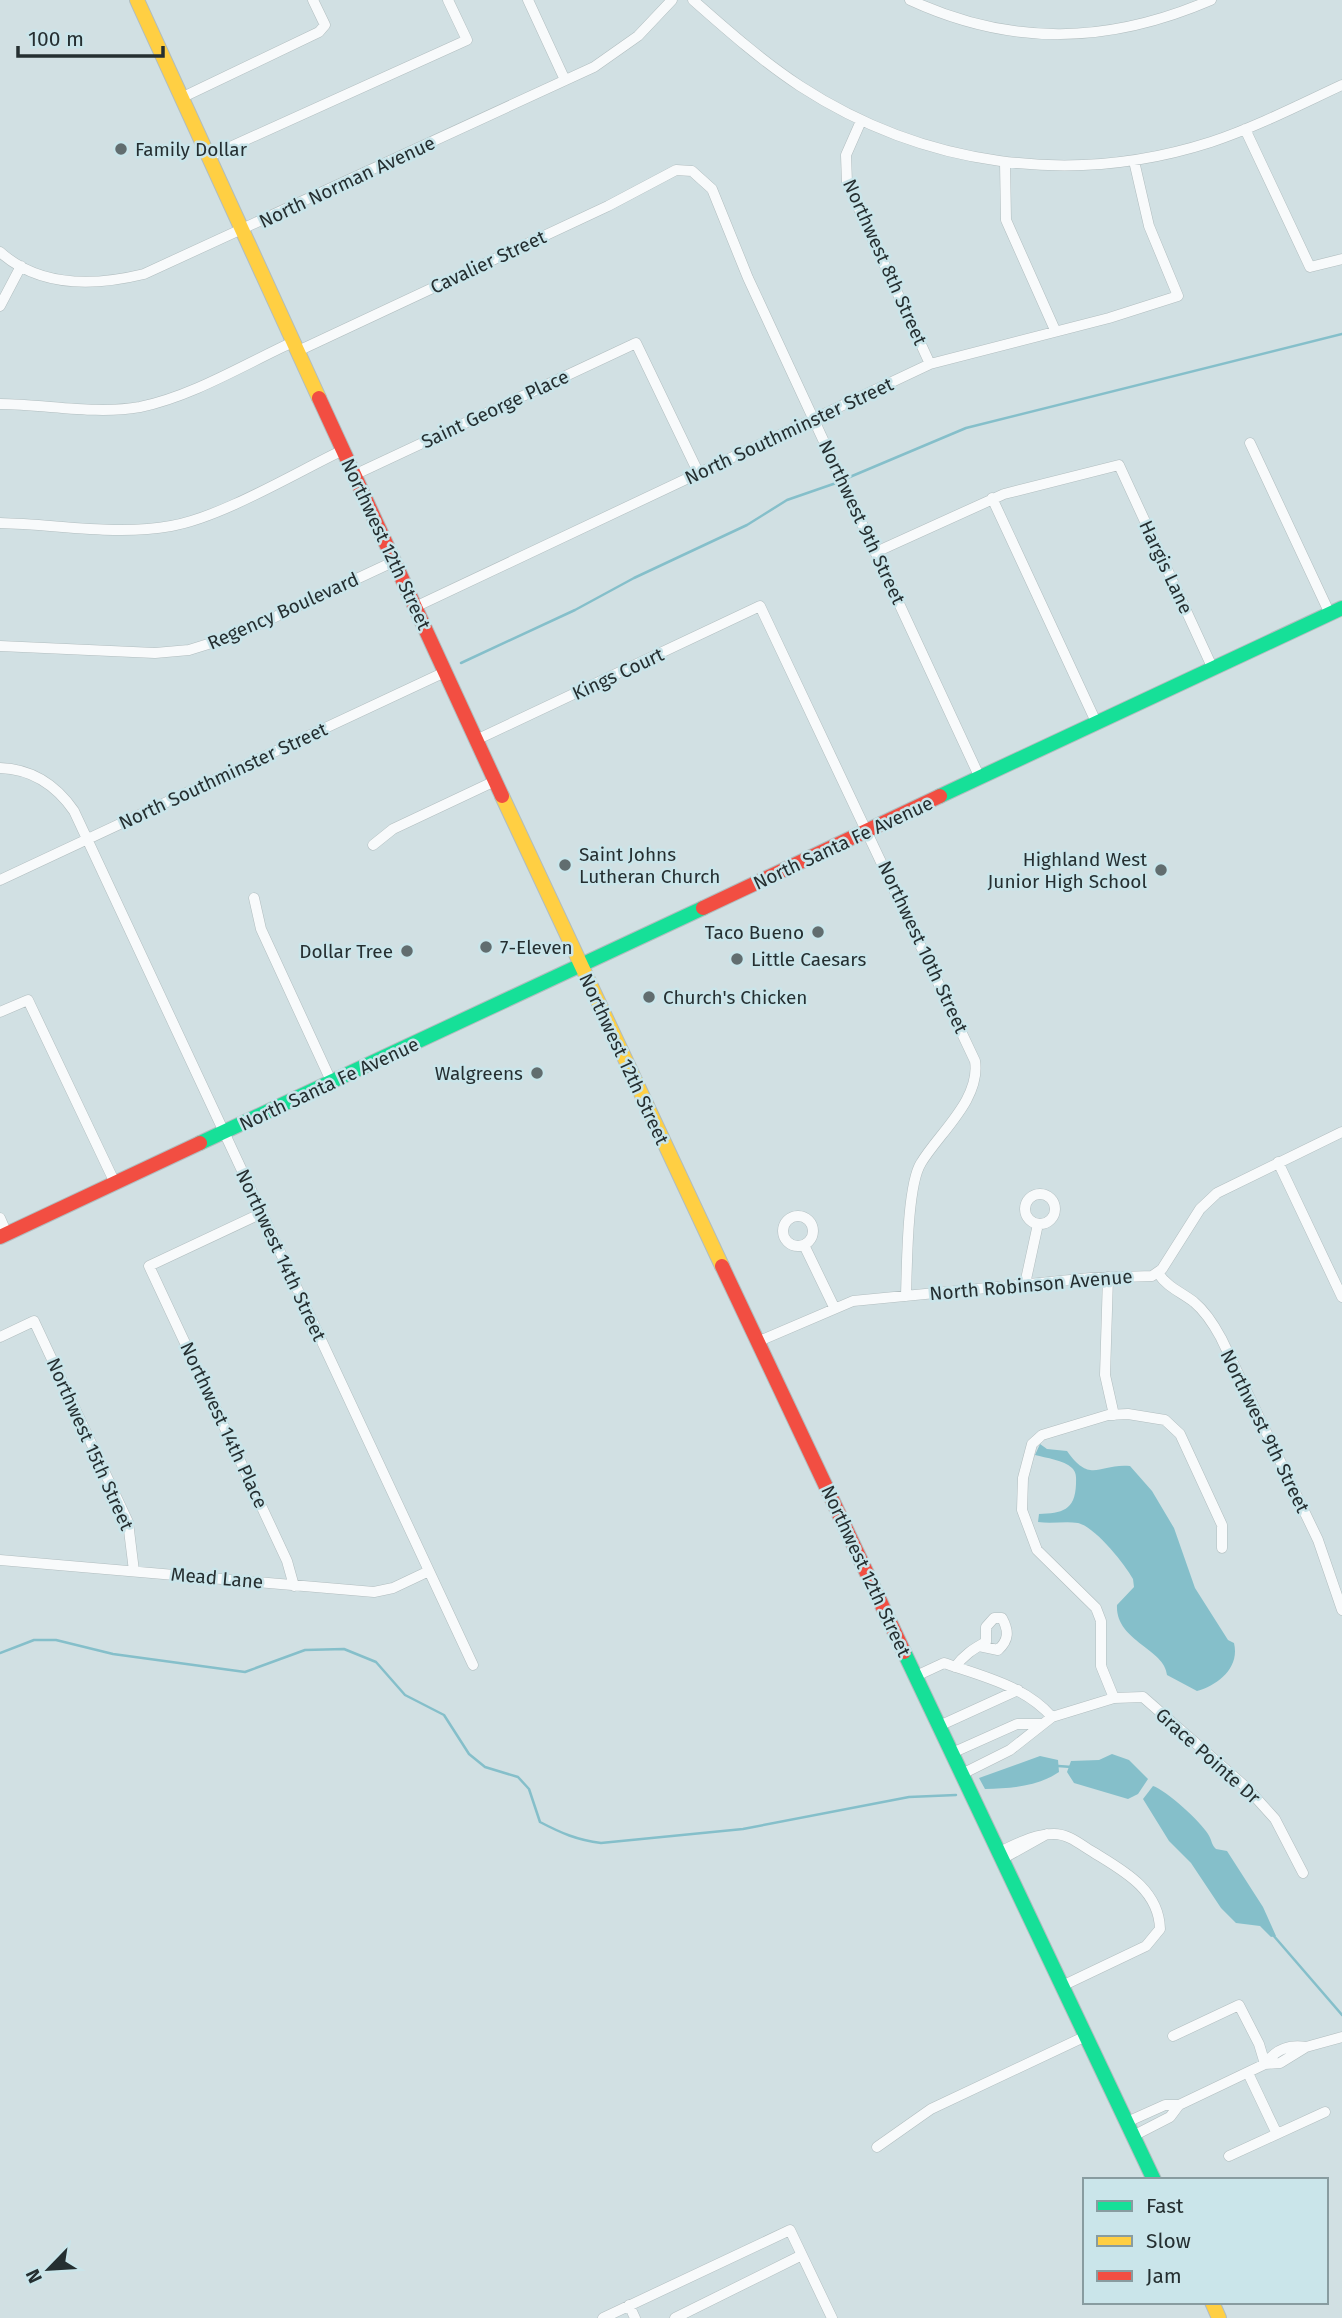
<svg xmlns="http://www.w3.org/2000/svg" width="1342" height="2318" font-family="'Fira Sans',sans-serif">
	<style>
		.water { fill: #85bfca }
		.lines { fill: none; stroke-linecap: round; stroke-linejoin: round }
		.stream { stroke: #85bfca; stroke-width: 2.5 }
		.street-casing { stroke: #b1bdbf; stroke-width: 11 }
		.fast-casing { stroke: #b1bdbf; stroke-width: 16 }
		.slow-casing { stroke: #b1bdbf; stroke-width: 16 }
		.jam-casing { stroke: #b1bdbf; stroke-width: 16 }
		.street { stroke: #f8fafb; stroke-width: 10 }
		.fast { stroke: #16e098; stroke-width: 14 }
		.slow { stroke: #ffcf43; stroke-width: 14 }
		.jam { stroke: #f24e42; stroke-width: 14 }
		.poi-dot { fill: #616d6f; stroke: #cae5ea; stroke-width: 2.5 }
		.labels { text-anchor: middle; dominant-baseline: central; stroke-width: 5; stroke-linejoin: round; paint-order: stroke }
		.poi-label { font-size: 19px; fill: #252f31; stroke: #cae5ea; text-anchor: start }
		.street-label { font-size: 19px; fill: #252f31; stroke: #cae5ea }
	</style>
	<rect width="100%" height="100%" fill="#d1e0e3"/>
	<path class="water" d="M1040,1444L1047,1449L1067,1451C1091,1485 1099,1463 1130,1466L1152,1491L1174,1528L1195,1588L1228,1640L1234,1643C1240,1668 1218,1685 1197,1691L1167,1675C1165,1649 1115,1641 1117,1605L1134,1587L1133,1579C1124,1563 1095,1527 1078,1523C1065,1521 1052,1524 1038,1522L1039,1514C1062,1513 1075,1511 1076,1484C1076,1478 1077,1473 1072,1468C1064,1460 1046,1458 1035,1455Z
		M1112,1754L1129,1760L1148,1779L1138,1794L1128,1799L1074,1783L1067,1772L1071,1761L1099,1760Z
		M1040,1756L1058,1760L1059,1772C1037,1787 1011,1788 985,1789L979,1778Z
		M1153,1786C1166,1790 1201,1822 1208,1834C1212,1840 1211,1844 1216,1849L1227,1851L1263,1907L1276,1936L1271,1937L1260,1926L1236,1923L1221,1908L1191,1863L1169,1841L1143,1799Z"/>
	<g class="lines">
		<path class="stream" d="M845,479L966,428L1342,334
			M461,663L575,610L634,578L747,525L787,500L839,482
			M0,1653L34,1640H56L113,1654L245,1672L305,1650L344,1649L376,1662L405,1695L444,1715L469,1754L485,1767L518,1777L529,1789L540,1822C561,1833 577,1840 601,1843L743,1829L909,1797L956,1795
			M1058,1766L1072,1767
			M1273,1935L1342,2015"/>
		<g class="street-casing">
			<path id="street" d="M528,0L565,80
				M693,0C727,30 762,61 800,86C923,166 1071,187 1211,142C1256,127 1299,105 1342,85
				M910,0C1012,47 1109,44 1211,0
				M181,98L319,32L325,25L313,0
				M861,121L846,155L847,183L930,364
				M1245,129L1310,267L1342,259
				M208,157L467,40L448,0
				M1005,163L1006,220L1055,330
				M0,252C40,288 95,286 144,274L594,67L638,36L672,0
				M0,306L21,266
				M298,351L608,206L676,170L692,171L712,189L748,278L980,778
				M0,404C45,404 95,415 140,407C193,396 245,364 293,342
				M1250,443L1330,614
				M354,475L636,343L699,474
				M992,498L1097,724
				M0,523C56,524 115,536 171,526C222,517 295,473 343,450
				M876,552L1004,494L1119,465L1213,669
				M415,607L930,364L1109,318L1178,296L1149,226L1134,161
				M0,646L155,653L189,650L234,636L395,561
				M476,740L760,606L975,1061C981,1099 939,1133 921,1163C907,1185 907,1267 906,1296
				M0,768C32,769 56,785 74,811L473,1665
				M373,845L393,829L495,781
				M0,880L445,672
				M254,898L261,929L332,1083
				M0,1012L28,1000L115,1183
				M1278,1162L1342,1297
				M1025 1209a15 15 0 1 1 30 0a15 15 0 1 1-30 0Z
				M262,1213L149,1266L287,1561L294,1586
				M783 1231a15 15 0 1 1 30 0a15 15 0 1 1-30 0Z
				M0,1218L7,1234
				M804,1245L834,1307
				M1158,1273C1167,1287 1181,1292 1194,1302C1206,1312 1214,1325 1221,1338L1318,1540L1342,1610
				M1108,1277L1105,1375L1114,1415
				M1025,1284L1038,1224
				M0,1337L34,1321L128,1522L134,1571
				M757,1342L853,1301L1091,1278L1152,1276L1162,1269L1200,1209L1217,1193L1342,1132
				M0,1560L374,1592L393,1588L429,1571
				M955,1667C964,1655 973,1649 986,1642V1627L994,1618H1002C1009,1631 1009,1640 998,1650L979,1646
				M916,1676L944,1663C982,1676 1025,1686 1052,1717
				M1114,1698L1101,1666V1621L1096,1608L1037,1550L1022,1510L1023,1478L1032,1444L1042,1435L1108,1415L1128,1414L1165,1420L1180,1434L1222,1525V1548
				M939,1726L1018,1690
				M952,1753L1017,1724H1042
				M962,1774L1010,1750L1052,1717L1114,1698L1143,1697L1248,1789L1275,1819L1303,1873
				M999,1852C1017,1844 1034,1834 1054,1834C1069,1834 1081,1845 1093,1852C1122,1870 1159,1889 1160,1929L1146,1946L1062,1986
				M1002,1859L1047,1834
				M1306,2047C1288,2044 1275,2050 1265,2064L1280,2063L1306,2047L1342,2037
				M1248,2073L1277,2134
				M1127,2122L1165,2105H1179L1265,2064L1259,2044L1239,2005L1173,2036
				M1133,2136L1170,2117L1179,2105
				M877,2147L931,2109L1086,2036
				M1229,2156L1325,2112
				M629,2305L635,2318
				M603,2318L790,2230L832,2318
				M675,2318L802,2255"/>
		</g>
		<g class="fast-casing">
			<path id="fast" d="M940,796L1342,608
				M200,1143L703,908
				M904,1652L1154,2180"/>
		</g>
		<g class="slow-casing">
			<path id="slow" d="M137,0L319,398
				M502,796L722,1266
				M1212,2302L1219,2318"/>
		</g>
		<g class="jam-casing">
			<path id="jam" d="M319,398L502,796
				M703,908L940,796
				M0,1237L200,1143
				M722,1266L904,1652"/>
		</g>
		<use href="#street" class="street"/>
		<use href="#fast" class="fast"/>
		<use href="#slow" class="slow"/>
		<use href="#jam" class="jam"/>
	</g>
	<g class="poi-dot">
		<circle cx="121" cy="149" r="7"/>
		<circle cx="565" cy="865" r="7"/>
		<circle cx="1161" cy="870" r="7"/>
		<circle cx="818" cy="932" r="7"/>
		<circle cx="486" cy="947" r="7"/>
		<circle cx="407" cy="951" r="7"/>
		<circle cx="737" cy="959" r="7"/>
		<circle cx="649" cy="997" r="7"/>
		<circle cx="537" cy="1073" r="7"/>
	</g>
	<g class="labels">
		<g class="poi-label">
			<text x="135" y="149">Family Dollar</text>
			<text x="579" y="854">Saint Johns<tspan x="579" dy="22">Lutheran Church</tspan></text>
			<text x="1147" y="859" text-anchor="end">Highland West<tspan x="1147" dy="22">Junior High School</tspan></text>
			<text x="804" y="932" text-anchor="end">Taco Bueno</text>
			<text x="500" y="947">7-Eleven</text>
			<text x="393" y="951" text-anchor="end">Dollar Tree</text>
			<text x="751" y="959">Little Caesars</text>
			<text x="663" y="997">Church's Chicken</text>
			<text x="523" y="1073" text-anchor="end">Walgreens</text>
		</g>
		<g class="street-label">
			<text transform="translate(347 182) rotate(-25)">North Norman Avenue</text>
			<text transform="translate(488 262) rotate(-25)">Cavalier Street</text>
			<text transform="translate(885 262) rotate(66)">Northwest 8th Street</text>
			<text transform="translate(495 409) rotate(-25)">Saint George Place</text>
			<text transform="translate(789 431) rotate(-25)">North Southminster Street</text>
			<text transform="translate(862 522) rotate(65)">Northwest 9th Street</text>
			<text transform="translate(386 544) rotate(65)">Northwest 12th Street</text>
			<text transform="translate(1166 567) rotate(65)">Hargis Lane</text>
			<text transform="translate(283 611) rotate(-24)">Regency Boulevard</text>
			<text transform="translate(618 674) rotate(-25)">Kings Court</text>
			<text transform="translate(223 776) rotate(-25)">North Southminster Street</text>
			<text transform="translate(843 843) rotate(-25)">North Santa Fe Avenue</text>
			<text transform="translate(923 947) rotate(65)">Northwest 10th Street</text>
			<text transform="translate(624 1059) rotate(65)">Northwest 12th Street</text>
			<text transform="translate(329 1084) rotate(-25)">North Santa Fe Avenue</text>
			<text transform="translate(281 1255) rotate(65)">Northwest 14th Street</text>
			<text transform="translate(1031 1285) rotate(-5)">North Robinson Avenue</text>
			<text transform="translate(224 1425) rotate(65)">Northwest 14th Place</text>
			<text transform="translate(1265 1431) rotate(64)">Northwest 9th Street</text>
			<text transform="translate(90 1444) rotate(66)">Northwest 15th Street</text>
			<text transform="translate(866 1571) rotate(65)">Northwest 12th Street</text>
			<text transform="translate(217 1578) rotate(5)">Mead Lane</text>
			<text transform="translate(1208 1756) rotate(42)">Grace Pointe Dr</text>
		</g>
	</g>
	<rect x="1083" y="2178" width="245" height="126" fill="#cae5ea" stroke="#889ca0" stroke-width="2"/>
	<rect x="1097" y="2201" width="35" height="10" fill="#16e098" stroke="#889ca0" stroke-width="2"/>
	<text x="1146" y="2213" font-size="21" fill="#252f31">Fast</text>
	<rect x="1097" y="2236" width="35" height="10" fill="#ffcf43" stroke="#889ca0" stroke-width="2"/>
	<text x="1146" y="2248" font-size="21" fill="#252f31">Slow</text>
	<rect x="1097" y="2271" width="35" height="10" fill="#f24e42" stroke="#889ca0" stroke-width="2"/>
	<text x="1146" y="2283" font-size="21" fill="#252f31">Jam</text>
	<g transform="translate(49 2269) rotate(245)" stroke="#cae5ea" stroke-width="5" paint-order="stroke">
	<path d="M0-5L12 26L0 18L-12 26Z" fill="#252f31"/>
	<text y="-10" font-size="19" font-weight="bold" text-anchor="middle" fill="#252f31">N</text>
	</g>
	<path d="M18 46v10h145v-10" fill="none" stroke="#252f31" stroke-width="3.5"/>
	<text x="28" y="46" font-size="21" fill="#252f31" stroke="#cae5ea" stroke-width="5" paint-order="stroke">100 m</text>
</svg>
